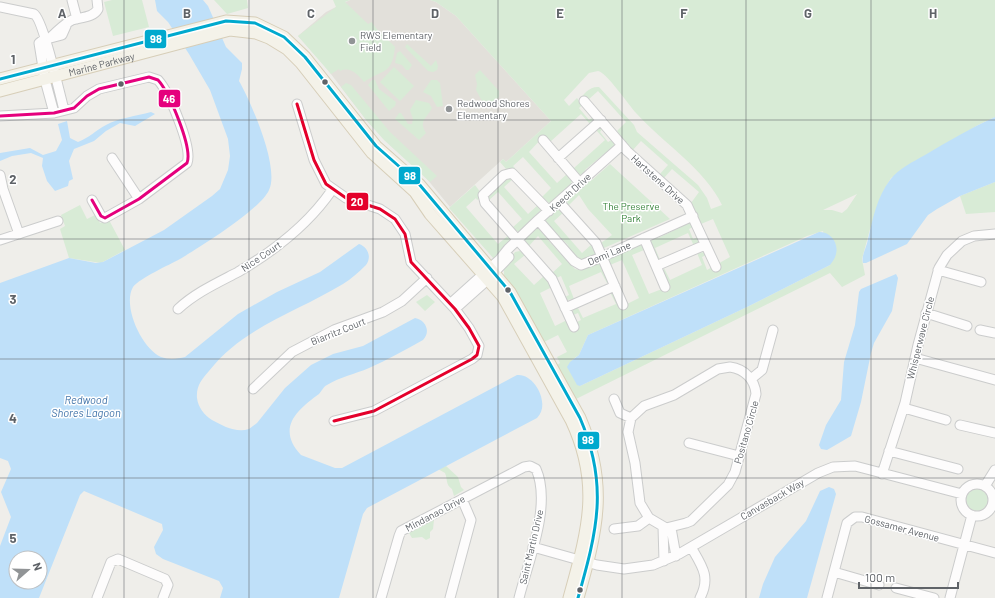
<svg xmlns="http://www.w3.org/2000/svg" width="995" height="598" font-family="Barlow,sans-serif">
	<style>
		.education { fill: #e2e0da }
		.green { fill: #d8ebd6; fill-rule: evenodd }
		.water { fill: #bfe0f9; fill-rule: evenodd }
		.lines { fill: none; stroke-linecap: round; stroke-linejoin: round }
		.minor-casing { stroke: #cbcccc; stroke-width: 11 }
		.major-casing { stroke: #d7ceb8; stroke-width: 13 }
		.minor { stroke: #fdfcfc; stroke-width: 9 }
		.major { stroke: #f4f2e9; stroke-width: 11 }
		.bus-1-casing { stroke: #fff; stroke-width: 6 }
		.bus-2-casing { stroke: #fff; stroke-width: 6 }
		.bus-3-casing { stroke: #fff; stroke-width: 6 }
		.bus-1 { stroke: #00a9ce; stroke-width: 3 }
		.bus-2 { stroke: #e4002b; stroke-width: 3 }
		.bus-3 { stroke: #e5007d; stroke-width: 3 }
		.grid { fill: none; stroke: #5f6368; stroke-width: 1; stroke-opacity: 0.55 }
		.poi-dot { fill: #919496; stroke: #fff; stroke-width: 1.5 }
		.bus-dot { fill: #5f6368; stroke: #fff; stroke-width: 1.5 }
		.labels { text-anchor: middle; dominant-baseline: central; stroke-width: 3; stroke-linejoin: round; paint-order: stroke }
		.poi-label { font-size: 10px; fill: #5f6368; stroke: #fff; text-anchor: start }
		.street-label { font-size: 10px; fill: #5f6368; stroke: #fff }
		.park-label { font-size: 10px; fill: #348238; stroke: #fff }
		.water-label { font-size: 11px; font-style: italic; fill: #4174aa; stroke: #fff }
		.grid-label { font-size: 13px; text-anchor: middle; font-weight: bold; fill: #5f6368; stroke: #fff; stroke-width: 3; stroke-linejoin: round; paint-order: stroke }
		.line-badge { stroke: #fff; stroke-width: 1.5 }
		.badge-label { font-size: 11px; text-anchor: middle; font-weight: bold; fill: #fff }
	</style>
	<rect width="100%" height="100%" fill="#efeeea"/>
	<path class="education" d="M350,0H430L436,2L456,16L551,121L506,162L503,159L450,207L422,173L392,147L367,121L324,65L298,36L326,12Z"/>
	<path class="green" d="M112,0H142L149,27L113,36L104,2Z
		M214,0H247L248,8L227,14Z
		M333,0H350L345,2L368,24L372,22C375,29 389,40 395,47C392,75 383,69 364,82C358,75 351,66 340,71L339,69L331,74L298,36L336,7Z
		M430,0H995V117L978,125L891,178L884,190L870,229L862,259L865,275L842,287L830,273L576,399L557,365L560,363L557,357L567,352L558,335L544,342L526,310L504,276V269L515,252L520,251L525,255L514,264L534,285L544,276L552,287L540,293L555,326L567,320L577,322L581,320L578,313L573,315L572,313L573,309L577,306L583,318L616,304L610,292L613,293L621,309L628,306L627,304L639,298L622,260L610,265L608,261L610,257L621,254L625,250L629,251L635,245H641L644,250L632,255L649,294L662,289L664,268L670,280L702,265L697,253L705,252L706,255L702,257L707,270L730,257L713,219L701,224L691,203L699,192L672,169L664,178L659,175L668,165L641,141L632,151L617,131L626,122L598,91L579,108L589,120L593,117L595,121L590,124L581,114L550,142L543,137L529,152L557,183L567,174L572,179L571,185L556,197L555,200L549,203L542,197L551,188L523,157L513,166L515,168L513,169H506L500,162L503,159L506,162L551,121L456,16L436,2ZM598,71C606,72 629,105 636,113C663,143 705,169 722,205L711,209L707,198L698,185L637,132L634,125L599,87C590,86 583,94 579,101L577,98L569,106L564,100L589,73ZM857,194L847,209L842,213L832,210H823ZM823,231L830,265L747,307L580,386L572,360L579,355L588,335L807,236Z
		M407,44L431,66L436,60L438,66L437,70L433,72L428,71L405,47Z
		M400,51L412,65L409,70H406L402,65L395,63L397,53Z
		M394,67L414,86L400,101L380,82Z
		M480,70L499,91V97L491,104L482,101L476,90L477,84L475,75Z
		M372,80H375L379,89L396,102L395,106L389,111L368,85Z
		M431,80H437L440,83L443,106L437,107L431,96L423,92Z
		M346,83L351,85L390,132L437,176L430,182L384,140L367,121L341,87Z
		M416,100L429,103L432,108C427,118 418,121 426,133L419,140L395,119L399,113H401L408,124H412L413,119L410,110Z
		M602,126L603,128L600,132L608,142L613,139L615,145L586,169L582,175L578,174L565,159L574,168L605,140L596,130Z
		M610,164L670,219L604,248L601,243L612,235L588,209L579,195L568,206L567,201L591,178L592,180Z
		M507,177L514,178L504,187L528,214L538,205L541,210L519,232L512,228L522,219L498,192L488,201L487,199L488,194Z
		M995,182V212L966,214L960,196Z
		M475,185L481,193L480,198L477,200L476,198L466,207L498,244L509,235L512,240L494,259L449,208Z
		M80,205L87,219L95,215L100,223L109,220L125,250L101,263L69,258L60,229L65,226L61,215Z
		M557,209L564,212L554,221L582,253L592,244L596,252C588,266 569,259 568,245L545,223L546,218Z
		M691,222L693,227L689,229L693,239L698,237V243L694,246L688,233L655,248L660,260L656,257L650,241L651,238H658L681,227L683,224Z
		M539,228L545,234L546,238L575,269L580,270L597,263L600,264L608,281L607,283L601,272L569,286L574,299L567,300L565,297L569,295L561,276L556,278L552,273L562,264L538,236L528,247L525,243V237L534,229Z
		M427,295L435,302L425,311L416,302Z
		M446,466L458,477L461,487L464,490L454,496L452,489C445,484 448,480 445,473L438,469Z
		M966 500a11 11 0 1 1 22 0a11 11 0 1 1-22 0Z
		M434,520L433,529L430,532V538L426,540L422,537L412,538L409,533Z"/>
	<path class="water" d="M155,0H203L208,6L226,47L242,63V69L239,81C251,102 280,168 269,190C261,209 200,247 180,259C169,265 140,278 133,287C122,306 142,349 161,357C169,360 177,359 185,357L238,314L277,292L320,272L359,244C368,247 372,257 366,265C359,272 351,279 343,284C297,312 243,327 209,371C202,379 196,386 197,398C198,407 204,415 212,420C223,426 236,433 249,429L257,423L285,388L311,365L333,354L363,346L415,318C426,320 431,332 423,340C405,350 387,360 369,368C355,374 340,377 327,385C323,387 322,391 319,394C297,410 276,428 301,455L335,468H342L517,375C535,373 551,405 537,418L367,508L363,514L339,598H220L223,588L219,581L163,559L156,554L154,547L163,530L162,524L84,491L80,495L39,598H0V546L11,517L1,492L11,469L8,461L0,458V283L69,258L96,263L103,262L164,230L212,196L220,189L228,170L230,156L228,139L210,90L189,54L168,22L157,11ZM16,558H40V582H16Z
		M151,112L155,114L135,126L120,123L106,131L94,141L74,149L69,161L73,179L69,181L68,186L55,191L47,181L42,166L43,158L31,153L12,156L0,161V153L30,148L43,155L56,151L62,140L58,124L67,121L70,138L78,142C89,138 96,130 106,125C119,118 136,116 151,112Z
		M995,117V182L960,196L937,209L928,215L907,244L866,263H863C861,255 867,247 868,239C873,218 877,197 890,180C899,168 913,162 925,155C948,141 971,128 995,117Z
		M819,232C830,231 839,243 836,254C835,259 832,262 830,265L747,307L580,386L577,385L567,367L570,362L579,355L588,335Z
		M896,274L898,278L892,311L874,343L871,353L861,402L851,436L827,450L821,449L819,445L826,425L841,400L844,362L855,325L859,292L861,289Z
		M829,487L834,489L836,494L807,598H759L763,584L775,557L806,521L820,491Z"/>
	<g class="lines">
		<g class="minor-casing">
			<path id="minor" d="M72,0L77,19
				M0,7L34,14C43,19 60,95 64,110
				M50,38C56,32 64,24 72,20C81,17 93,18 98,9L97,0
				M584,101L627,151L687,205L716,267
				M297,104L314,160L326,184L346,198L380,209L395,219L405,234L411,262L455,309L469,328L479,346L477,355L472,359L374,411L334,421
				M54,113L45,80L39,43L43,40L62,35L66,26
				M0,116L54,113L74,108L87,96L99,89L149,77L158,80C169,92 193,148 187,163L139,199L105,218L101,216L92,200
				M543,140L580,183
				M112,158L139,199
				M558,158L601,120
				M0,175L3,189L19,234
				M559,202L596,243L623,305
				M549,211L512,173L504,175L483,195L485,203L552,279L574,327
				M538,220L574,261L581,265L602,257L693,216
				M644,238L665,287
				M0,240L58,221
				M656,266L705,245
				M938,270L981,282
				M451,303L500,259L508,249L538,220L622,145
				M565,308L615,286
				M178,309C195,293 217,283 238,272C274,251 308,225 332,190
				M455,309L483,284L509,257
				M926,313L967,326
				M980,330L995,333
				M915,358L995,380
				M730,367C745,369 755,380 756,394L735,472L728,485L691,521L686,523L666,528L649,518L640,503L635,463L628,432L631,418L644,406L674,395L718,369Z
				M751,379L762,370L773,330
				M253,389L292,352L334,330L383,312L402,301L427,278
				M614,399L620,413L631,418
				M904,408L946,420
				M960,425L995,433
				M689,443L739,456
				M889,451L958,469
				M882,474L905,403L918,345L939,268L947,255L962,241L974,236L995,234
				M961 500a16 16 0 1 1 32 0a16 16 0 1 1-32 0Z
				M985,486L995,470
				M663,527L664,561
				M671,528L676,556
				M614,529L638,526L649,518
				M533,547L597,565L624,569L653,565L679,554L818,473L833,467L855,466L962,494
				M691,547C702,566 711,577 700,598
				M834,572L879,585
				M896,588L934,598
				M97,598L111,562L118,559L165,579L168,585L163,598
				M381,598L399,536L401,531L524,467L530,466L536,469C552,505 528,562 519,598
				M450,598L471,520L462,499
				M827,598L847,523L855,517H862L995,553
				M950,598L972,515"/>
		</g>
		<g class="major-casing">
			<g id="major">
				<path d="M0,79L226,21L255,23L284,37L305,57L376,146L419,184L510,292L580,418C609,485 597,531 578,598"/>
				<path id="s1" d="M0,91L230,30L256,33L269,38L287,49L301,63L372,153L415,192L430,214L503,297L571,420C602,486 587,532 569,598"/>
			</g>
		</g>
		<use href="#minor" class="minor"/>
		<use href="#major" class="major"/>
		<g class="bus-1-casing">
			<path id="bus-1" d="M0,79L226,21L255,23L284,37L305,57L376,146L419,184L510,292L580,418C609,485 597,531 578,598"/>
		</g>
		<g class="bus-2-casing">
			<path id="bus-2" d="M297,104L314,160L326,184L346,198L380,209L395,219L405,234L411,262L455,309L469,328L479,346L477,355L472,359L374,411L334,421"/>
		</g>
		<g class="bus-3-casing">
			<path id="bus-3" d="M0,116L54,113L74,108L87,96L99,89L149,77L158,80C169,92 193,148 187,163L139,199L105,218L101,216L92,200"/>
		</g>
		<use href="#bus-1" class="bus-1"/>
		<use href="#bus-2" class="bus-2"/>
		<use href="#bus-3" class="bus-3"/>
	</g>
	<path class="grid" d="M124,0V598M249,0V598M373,0V598M498,0V598M622,0V598M746,0V598M871,0V598M0,120H995M0,239H995M0,359H995M0,478H995"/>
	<g class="poi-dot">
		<circle cx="352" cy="41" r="4"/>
		<circle cx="449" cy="109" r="4"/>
	</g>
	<g class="bus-dot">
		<circle cx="325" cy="82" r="3.5"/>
		<circle cx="121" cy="84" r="3.5"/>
		<circle cx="508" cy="290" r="3.5"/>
		<circle cx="580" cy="590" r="3.5"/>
	</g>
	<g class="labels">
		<g class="poi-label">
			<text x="360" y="35">RWS Elementary<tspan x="360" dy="12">Field</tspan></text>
			<text x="457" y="103">Redwood Shores<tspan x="457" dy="12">Elementary</tspan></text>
		</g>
		<g class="street-label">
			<text stroke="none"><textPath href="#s1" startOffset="105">Marine Parkway</textPath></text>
			<text transform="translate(658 179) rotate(42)">Hartstene Drive</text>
			<text transform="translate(570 192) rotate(-42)">Keech Drive</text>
			<text transform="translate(609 253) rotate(-23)">Demi Lane</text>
			<text transform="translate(261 256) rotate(-34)">Nice Court</text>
			<text transform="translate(338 331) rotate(-22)">Biarritz Court</text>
			<text transform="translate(920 338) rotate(-76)">Whisperwave Circle</text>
			<text transform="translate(746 432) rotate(-74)">Positano Circle</text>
			<text transform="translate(772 499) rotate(-30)">Canvasback Way</text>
			<text transform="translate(435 513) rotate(-28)">Mindanao Drive</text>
			<text transform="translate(902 528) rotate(15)">Gossamer Avenue</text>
			<text transform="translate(531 547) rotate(-77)">Saint Martin Drive</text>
		</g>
		<g class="park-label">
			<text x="631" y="206">The Preserve<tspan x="631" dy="12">Park</tspan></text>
		</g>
		<g class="water-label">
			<text x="86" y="399">Redwood<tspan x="86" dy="13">Shores Lagoon</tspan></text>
		</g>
	</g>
	<g class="grid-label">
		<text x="62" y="18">A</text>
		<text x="187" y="18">B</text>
		<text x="311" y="18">C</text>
		<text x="435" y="18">D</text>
		<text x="560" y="18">E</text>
		<text x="684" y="18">F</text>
		<text x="808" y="18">G</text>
		<text x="933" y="18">H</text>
		<text x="13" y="64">1</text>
		<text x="13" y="184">2</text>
		<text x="13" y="304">3</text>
		<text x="13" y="423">4</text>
		<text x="13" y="543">5</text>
	</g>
	<g class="line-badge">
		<rect x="144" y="29" width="23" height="20" rx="4" fill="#00a9ce"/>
		<rect x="158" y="89" width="23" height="19" rx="4" fill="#e5007d"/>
		<rect x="398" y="166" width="23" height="19" rx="4" fill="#00a9ce"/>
		<rect x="346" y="192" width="23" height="19" rx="4" fill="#e4002b"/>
		<rect x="577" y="431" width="23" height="19" rx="4" fill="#00a9ce"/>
	</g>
	<g class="badge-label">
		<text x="156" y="43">98</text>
		<text x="169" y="103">46</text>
		<text x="410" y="180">98</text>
		<text x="357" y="206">20</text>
		<text x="588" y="444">98</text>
	</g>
	<g transform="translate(28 570) rotate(70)"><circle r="19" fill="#ffffff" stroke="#bfc1c3"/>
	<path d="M0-3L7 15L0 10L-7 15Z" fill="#919496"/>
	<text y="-6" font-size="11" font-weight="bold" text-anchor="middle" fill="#5f6368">N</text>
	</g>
	<path d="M859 582v6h99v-6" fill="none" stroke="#5f6368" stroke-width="2"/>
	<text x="865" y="582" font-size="12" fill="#5f6368" stroke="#ffffff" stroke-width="3" paint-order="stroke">100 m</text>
</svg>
